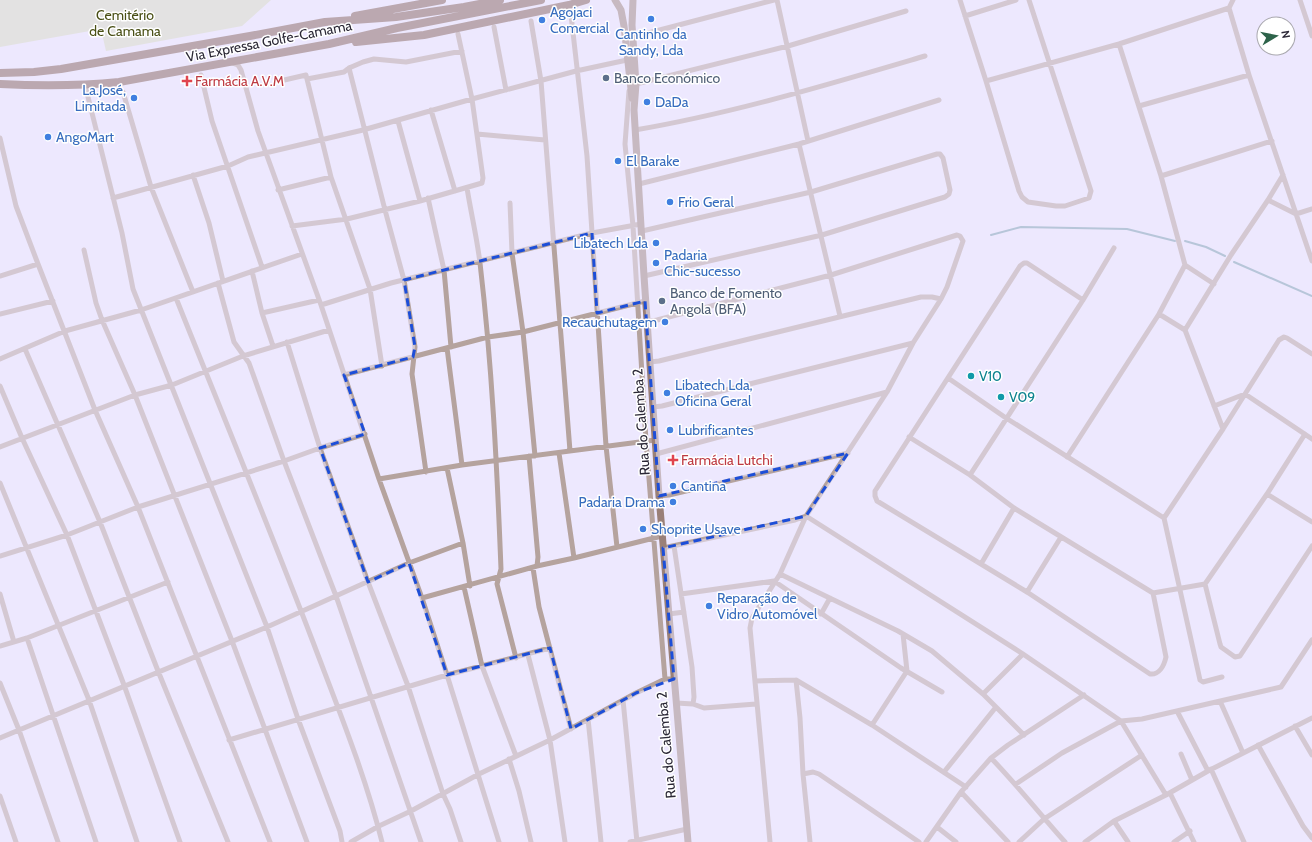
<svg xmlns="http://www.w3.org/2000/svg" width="1312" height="842" font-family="Cabin,sans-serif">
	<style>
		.green { fill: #d7dcc0 }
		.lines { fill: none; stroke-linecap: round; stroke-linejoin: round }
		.stream { stroke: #769dae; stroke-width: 2 }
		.minor { stroke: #b5a39e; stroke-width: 5 }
		.secondary { stroke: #9a8078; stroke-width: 7 }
		.trunk { stroke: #7e5c52; stroke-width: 8 }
		.marked { fill: none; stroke: #1d4ed8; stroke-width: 3; stroke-dasharray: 8 5; stroke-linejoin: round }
		.shop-dot { fill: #3f7fe0; stroke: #fff; stroke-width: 1.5 }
		.service-dot { fill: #5c6f8a; stroke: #fff; stroke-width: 1.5 }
		.health-dot { fill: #e0444e; stroke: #fff; stroke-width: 1.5 }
		.culture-dot { fill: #0f9aa8; stroke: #fff; stroke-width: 1.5 }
		.labels { text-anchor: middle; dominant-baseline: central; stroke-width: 3; stroke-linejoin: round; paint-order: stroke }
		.shop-label { font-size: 14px; fill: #366cbe; stroke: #fff; text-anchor: start }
		.park-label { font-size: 14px; fill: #494f15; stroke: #fff }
		.street-label { font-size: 14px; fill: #2b2836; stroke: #fff }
		.service-label { font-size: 14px; fill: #4e5e75; stroke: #fff; text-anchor: start }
		.health-label { font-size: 14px; fill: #be3a42; stroke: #fff; text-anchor: start }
		.culture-label { font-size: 14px; fill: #0d838f; stroke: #fff; text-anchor: start }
	</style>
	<rect width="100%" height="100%" fill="#ede8fe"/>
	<path class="green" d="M0,0H271L242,26L106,51L101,29L0,47Z"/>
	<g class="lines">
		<path class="stream" d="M991,235L1021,227L1127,229L1175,241
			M1185,241L1206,247L1225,256
			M1234,262L1312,296"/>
		<path class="minor" d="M777,0L808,141
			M960,0L986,81L1019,191L1022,197L1028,202L1056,206H1065L1089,198L1091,191L1029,0
			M1233,0L1229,8L1249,75L1312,261
			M1300,0L1312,36
			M571,15L587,156L606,446L617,547
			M965,16L1016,0
			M531,21L541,81L570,451
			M494,27L506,90
			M633,37L774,0
			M232,63L238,65L241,70L258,131L321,305L379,479L422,598L447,675L499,842
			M349,68L363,62L374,59L406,62L462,51
			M201,75L212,121L262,267
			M307,79L344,72L349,68L385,210L404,280L415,347L412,374L426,472
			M280,81L306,75L331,177L370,289L382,366
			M986,81L1119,44L1229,8
			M636,84L788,46L906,11
			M85,85L122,233L133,289L267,627L298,719L340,831L342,842
			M629,91L625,144L633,226L646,441L665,679
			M123,92L151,187L193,292
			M1139,106L1249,75
			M431,110L455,191
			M398,121L420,201
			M635,130C734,113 830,84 925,56
			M477,134L545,140
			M0,138L16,206L38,264L95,410L138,507L270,842
			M799,144L840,316
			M193,175L209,223L223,281
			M1161,176L1272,141
			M639,184L799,144L939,100
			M467,188C471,213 477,238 480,263C492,365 497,467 501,569L497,584L516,658
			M278,190L331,177
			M113,198L228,166L248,157L363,130L472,99L576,71L627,60
			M428,198L444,270L451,347
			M1268,200L1296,214L1312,209
			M510,203L512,253L523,332L535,456
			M292,226L347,219L420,201L482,183L483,178L472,99L458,34
			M642,231L811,192L937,154H940L943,158L950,190L949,194L945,197L822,235L644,276
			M84,250L96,303L102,320L135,395L232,641L307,842
			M1185,265L1214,284
			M252,271L262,313L273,346
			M0,276L38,264
			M218,283L234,342L249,363L284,461L336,596L421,842
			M176,298C222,413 269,527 313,642C338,708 365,774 382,842
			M1083,300L1027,263H1024L1020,266L875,491V496L877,501L1027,592L1150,674C1159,675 1164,666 1166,657L1153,593
			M321,305L391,283L592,233L641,224
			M262,313L319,300
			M0,314L53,301
			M1159,314L1185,330L1223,429
			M647,322L657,320L831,275L957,235L960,236L963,241L947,287L941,299L913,343L887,392L806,516L780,574L752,618L750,628L770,842
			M1185,330L1231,255L1268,200L1283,175
			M287,342L320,448L368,582L408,686L443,794L450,809L461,842
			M447,348L462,465
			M25,349L100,522L158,671L228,842
			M0,359L65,331L141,310L302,254
			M650,362L659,361L921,297H932L941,299
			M344,375L488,337L523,332L645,301
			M948,378L1006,418L1164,518
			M0,386L22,438L67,535L124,685L180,842
			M1214,406L1245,394L1312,439
			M653,407L662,406L913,343
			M909,437L970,475L1014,508L1153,593L1205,584L1220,644L1221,647L1235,657L1240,656L1312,546
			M0,447L135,395L172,385L243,356L329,330
			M559,453L574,558
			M656,454L887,392
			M529,456L538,557L537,566
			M1067,457L1159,314L1185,265L1161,176L1119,44
			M447,468L463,543L470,586
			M970,475L1083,300L1114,248
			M379,479L462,465L655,440
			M0,483L89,700L137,842
			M1267,494L1312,522
			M659,496L669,495L848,453
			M806,516L1023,654L1121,721L1142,719L1281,687L1312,640
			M674,546L692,667L694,697L693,704
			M663,548L795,520L806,516
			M0,556L67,535L138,507L284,461L320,448L365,434
			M981,564L1014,508
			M533,568L539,607L571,729
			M780,574L898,631L932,651L983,694L1024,735
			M1205,584L1267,494L1305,434
			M464,587L482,666L516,756
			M1027,592L1061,537
			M0,594L14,642
			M681,594L774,581L901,668L942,692
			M422,598L537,566L574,558L662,536
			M669,614L684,612
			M821,614L830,598
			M27,638L96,842
			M0,646L27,638L168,582
			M528,655L550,740L565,842
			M1222,677L1203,682L1200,680L1164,518L1223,429L1279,340L1284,337L1287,338L1312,354
			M796,680L800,718L803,774L810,842
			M755,681L796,680L872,725L966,787
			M0,683L19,730L58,842
			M983,694L1023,654
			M623,700L637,842
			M1220,701L1243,753
			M676,703L693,704L704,708L756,704
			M1177,711L1208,771
			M588,719L601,842
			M872,725L907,671L903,634
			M1295,726L1312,755
			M0,738L267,627L409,563L463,543
			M229,740L447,675L550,648
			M1258,745L1303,826L1312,838
			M1181,754L1192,780
			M991,758C1017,785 1040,814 1065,842
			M509,759L519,791L531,842
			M1211,769L1244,842
			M944,772L996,707
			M803,774L813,772L819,774L919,842
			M1016,784L1062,753L1121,721L1166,795
			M961,792L1008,842
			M1170,793L1194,842
			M0,796L16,842
			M1114,821L1128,842
			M937,827L956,842
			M351,842L379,826L411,811L479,774L550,740L636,693L665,679H674
			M630,842L687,829
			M926,842L961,792L991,758L1008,745L1084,695
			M1019,842L1044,819L1142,755
			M1085,842L1114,821L1166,795L1208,771L1312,718
			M1174,842L1190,831"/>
		<path class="secondary" d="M615,0L621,10L624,26L632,98
			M633,0L632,25L636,84L634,110L644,276L659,496L688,842"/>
		<path class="trunk" d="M355,16L442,0
			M356,42L424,35L569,5L586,0
			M0,73L34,72L61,69L250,36L325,22L396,17L464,7L500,0
			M0,84C40,86 79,86 119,82L329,44L397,28L541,0"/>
	</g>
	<path d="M0 0H1312V842H0ZM592,233L597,313L645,301L659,496L848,453L806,516L663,548L674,679L636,693L571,729L550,648L447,675L409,563L368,582L320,448L365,434L344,375L413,357L415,347L404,280Z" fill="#ede8fe" fill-opacity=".55" fill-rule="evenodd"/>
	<path class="marked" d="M592,233L597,313L645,301L659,496L848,453L806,516L663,548L674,679L636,693L571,729L550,648L447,675L409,563L368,582L320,448L365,434L344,375L413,357L415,347L404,280Z"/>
	<g class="shop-dot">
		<circle cx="651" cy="19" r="4"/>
		<circle cx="542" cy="20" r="4"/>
		<circle cx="134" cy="98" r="4"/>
		<circle cx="647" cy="102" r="4"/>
		<circle cx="48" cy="137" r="4"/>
		<circle cx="618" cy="161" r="4"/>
		<circle cx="670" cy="202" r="4"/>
		<circle cx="656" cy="243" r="4"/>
		<circle cx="656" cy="263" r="4"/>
		<circle cx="665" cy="322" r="4"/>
		<circle cx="667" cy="393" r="4"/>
		<circle cx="670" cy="430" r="4"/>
		<circle cx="673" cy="486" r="4"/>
		<circle cx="673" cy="502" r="4"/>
		<circle cx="643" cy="529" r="4"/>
		<circle cx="709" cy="606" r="4"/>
	</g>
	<g class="service-dot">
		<circle cx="606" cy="78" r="4"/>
		<circle cx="662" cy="301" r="4"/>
	</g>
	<g class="health-dot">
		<path d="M185 75h4v4h4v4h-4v4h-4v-4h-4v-4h4z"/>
		<path d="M671 454h4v4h4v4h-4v4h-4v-4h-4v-4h4z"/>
	</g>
	<g class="culture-dot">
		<circle cx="971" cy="376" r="4"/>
		<circle cx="1001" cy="397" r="4"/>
	</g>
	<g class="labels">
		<g class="shop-label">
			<text x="550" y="12">Agojaci<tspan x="550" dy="16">Comercial</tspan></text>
			<text x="651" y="34" text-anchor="middle">Cantinho da<tspan x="651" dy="16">Sandy, Lda</tspan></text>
			<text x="126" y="90" text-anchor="end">La.José,<tspan x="126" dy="16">Limitada</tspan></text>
			<text x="655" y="102">DaDa</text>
			<text x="56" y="137">AngoMart</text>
			<text x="626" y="161">El Barake</text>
			<text x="678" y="202">Frio Geral</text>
			<text x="648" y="243" text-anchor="end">Libatech Lda</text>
			<text x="664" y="255">Padaria<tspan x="664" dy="16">Chic-sucesso</tspan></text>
			<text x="657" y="322" text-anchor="end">Recauchutagem</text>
			<text x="675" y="385">Libatech Lda,<tspan x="675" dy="16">Oficina Geral</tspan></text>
			<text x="678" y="430">Lubrificantes</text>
			<text x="681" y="486">Cantina</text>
			<text x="665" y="502" text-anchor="end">Padaria Drama</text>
			<text x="651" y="529">Shoprite Usave</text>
			<text x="717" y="598">Reparação de<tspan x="717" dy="16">Vidro Automóvel</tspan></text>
		</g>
		<g class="park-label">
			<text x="125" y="15">Cemitério<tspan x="125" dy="16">de Camama</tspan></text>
		</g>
		<g class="street-label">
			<text transform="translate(269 41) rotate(-11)">Via Expressa Golfe-Camama</text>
			<text transform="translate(641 422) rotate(-94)">Rua do Calemba 2</text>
			<text transform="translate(666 745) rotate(-95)">Rua do Calemba 2</text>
		</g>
		<g class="service-label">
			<text x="614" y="78">Banco Económico</text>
			<text x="670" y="293">Banco de Fomento<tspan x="670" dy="16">Angola (BFA)</tspan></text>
		</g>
		<g class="health-label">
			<text x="195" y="81">Farmácia A.V.M</text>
			<text x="681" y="460">Farmácia Lutchi</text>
		</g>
		<g class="culture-label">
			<text x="979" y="376">V10</text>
			<text x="1009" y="397">V09</text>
		</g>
	</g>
	<g transform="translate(1276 36) rotate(80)"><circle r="19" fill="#ffffff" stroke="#aaa9af"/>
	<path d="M0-3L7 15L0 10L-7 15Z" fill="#2d634a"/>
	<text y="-6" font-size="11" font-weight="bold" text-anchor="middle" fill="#2b2836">N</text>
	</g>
</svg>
